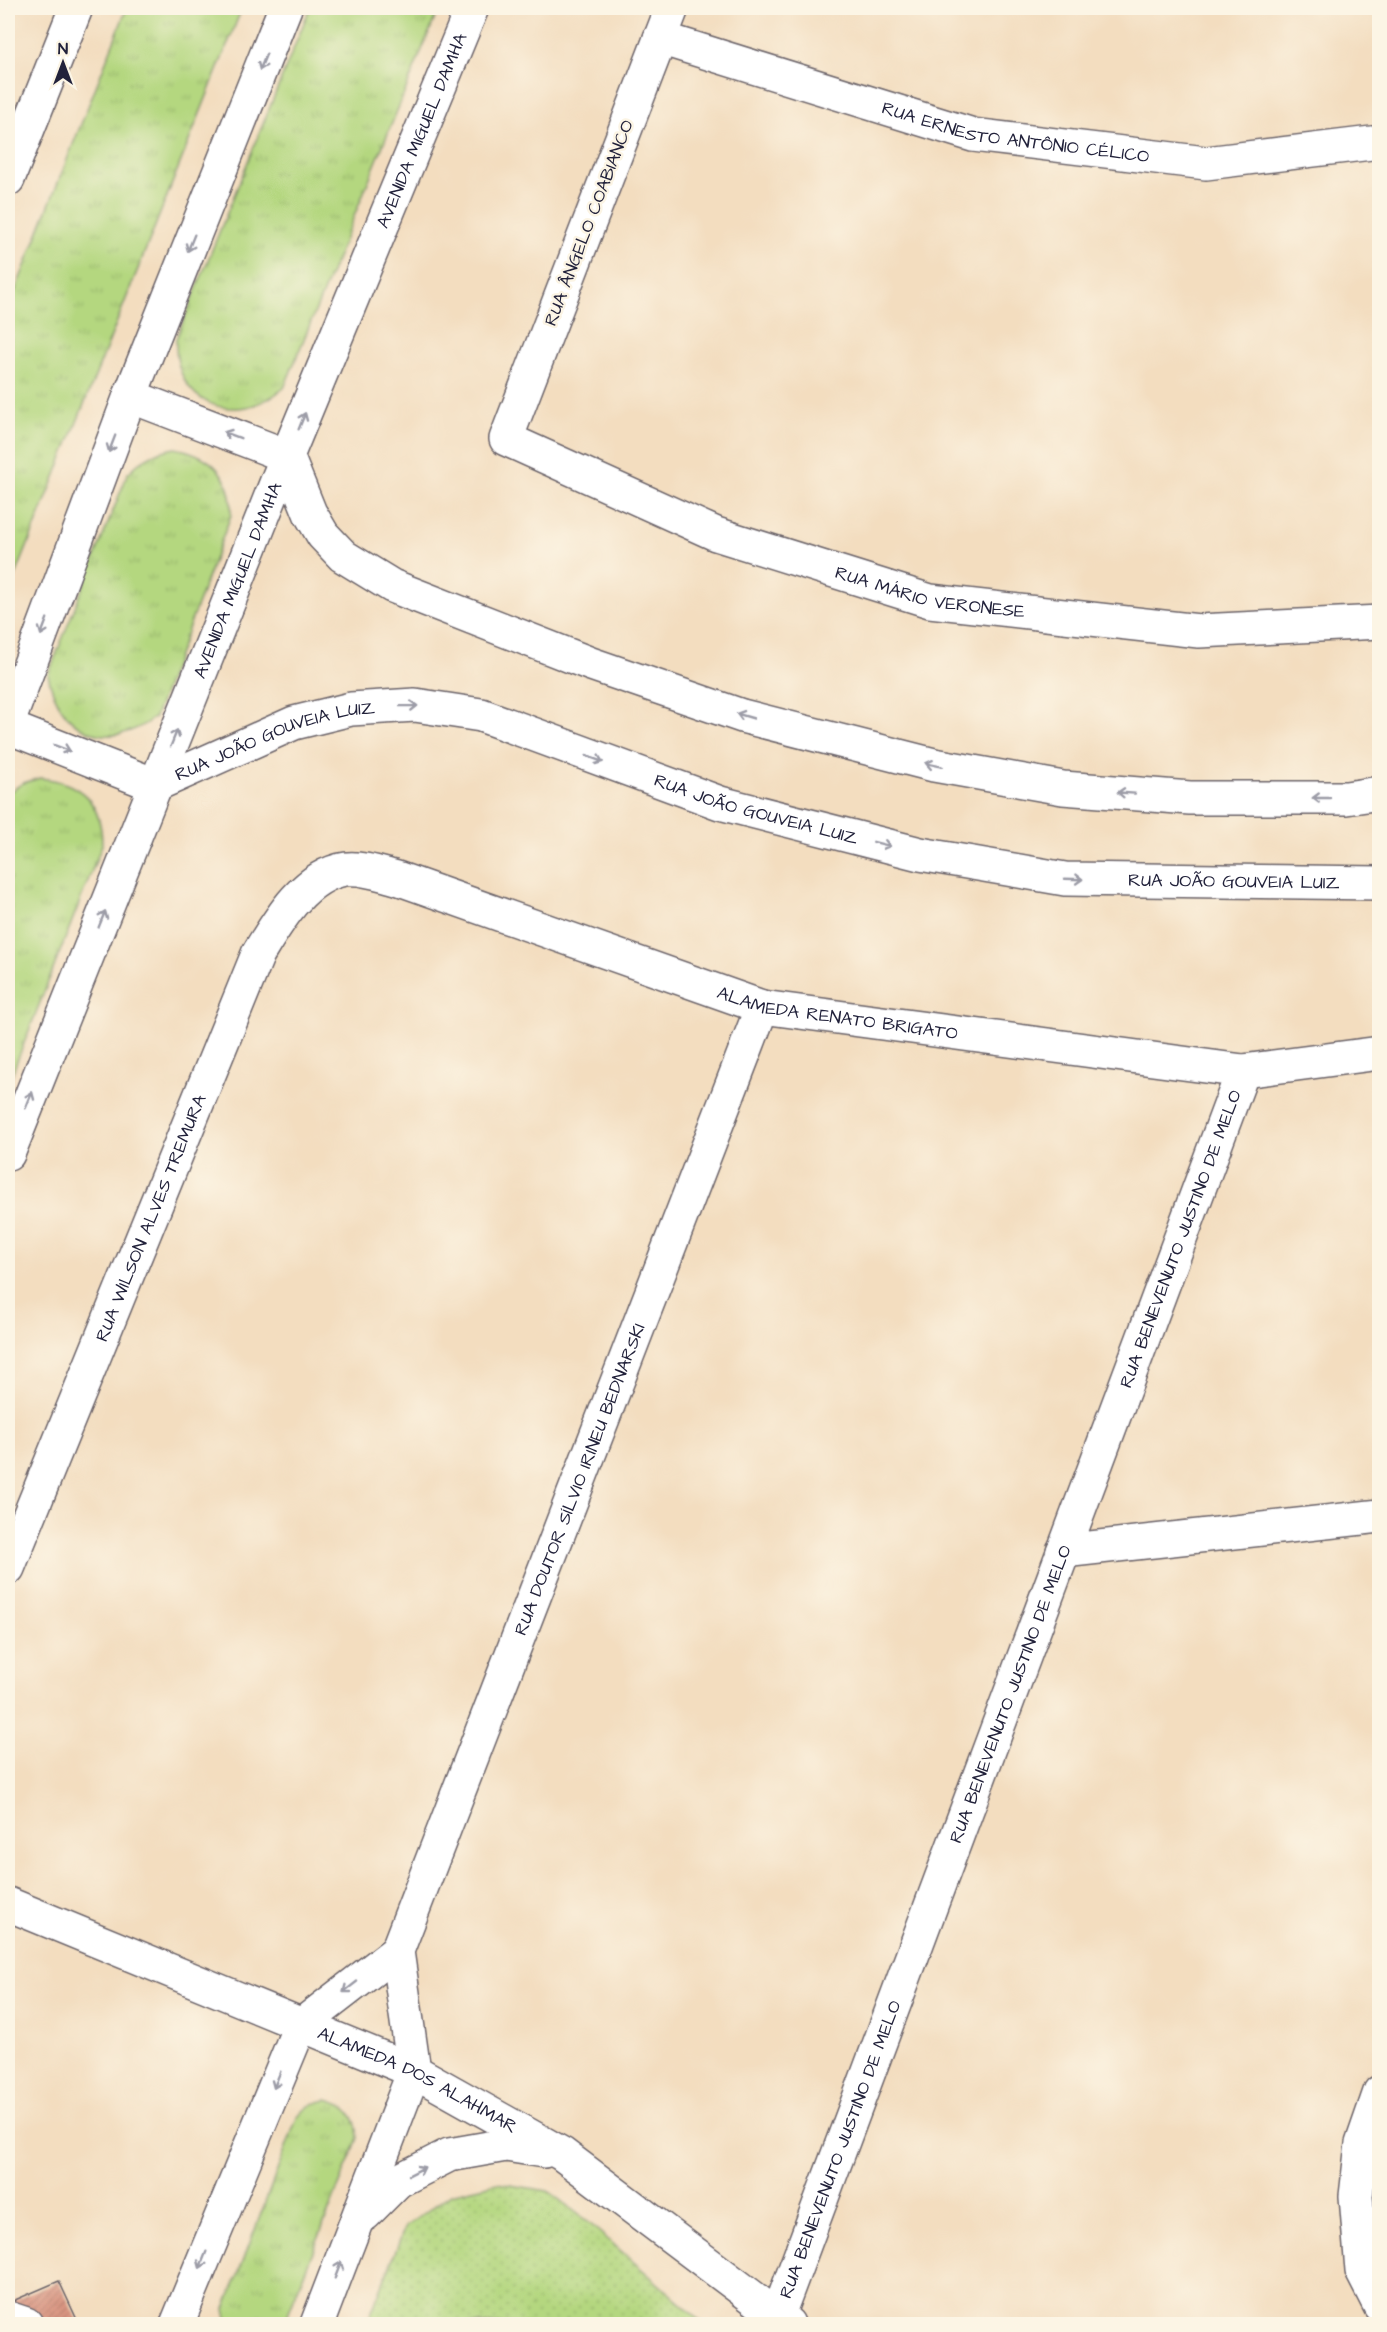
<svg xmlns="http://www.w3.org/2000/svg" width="1387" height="2332" font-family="'Architects Daughter',sans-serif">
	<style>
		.grass { fill: url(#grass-tufts); stroke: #6b7c5d; stroke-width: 1.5 }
		.park { fill: url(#park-dots); stroke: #6b7c5d; stroke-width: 1.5 }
		.building { fill: url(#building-hatch) }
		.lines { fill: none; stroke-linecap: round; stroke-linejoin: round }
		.minor-casing { stroke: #6b6369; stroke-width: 36 }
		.major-casing { stroke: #6b6369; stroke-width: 36 }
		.minor { stroke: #fff; stroke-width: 33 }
		.major { stroke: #fff; stroke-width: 33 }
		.oneway { stroke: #9c9ca7 }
		.labels { text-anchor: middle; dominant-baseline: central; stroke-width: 5; stroke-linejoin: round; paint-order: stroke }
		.street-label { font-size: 18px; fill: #22223b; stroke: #fcf5e5 }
	</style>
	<defs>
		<pattern id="grass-tufts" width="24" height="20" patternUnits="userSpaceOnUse" patternTransform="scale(1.5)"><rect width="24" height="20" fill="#b4d77f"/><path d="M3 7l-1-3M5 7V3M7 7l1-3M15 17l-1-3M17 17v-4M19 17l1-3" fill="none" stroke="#9ab86f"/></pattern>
		<pattern id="park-dots" width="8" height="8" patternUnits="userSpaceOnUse" patternTransform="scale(1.5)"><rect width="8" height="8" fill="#b4d77f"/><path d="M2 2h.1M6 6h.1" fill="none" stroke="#9ab86f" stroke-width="1.8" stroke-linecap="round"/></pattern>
		<pattern id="building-hatch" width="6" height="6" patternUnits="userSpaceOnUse" patternTransform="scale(1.5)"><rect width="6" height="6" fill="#da9581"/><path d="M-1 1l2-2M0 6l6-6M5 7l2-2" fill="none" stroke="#b0796b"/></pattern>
	</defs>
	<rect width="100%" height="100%" fill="#fcf5e5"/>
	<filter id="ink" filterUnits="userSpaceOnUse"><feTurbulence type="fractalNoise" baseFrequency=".0167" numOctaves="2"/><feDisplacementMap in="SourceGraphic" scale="12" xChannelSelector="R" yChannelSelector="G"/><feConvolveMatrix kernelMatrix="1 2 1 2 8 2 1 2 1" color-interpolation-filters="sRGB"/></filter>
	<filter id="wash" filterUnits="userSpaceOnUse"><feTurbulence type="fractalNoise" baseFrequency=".008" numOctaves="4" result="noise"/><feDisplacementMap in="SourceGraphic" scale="24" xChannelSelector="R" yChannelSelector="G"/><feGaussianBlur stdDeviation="1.35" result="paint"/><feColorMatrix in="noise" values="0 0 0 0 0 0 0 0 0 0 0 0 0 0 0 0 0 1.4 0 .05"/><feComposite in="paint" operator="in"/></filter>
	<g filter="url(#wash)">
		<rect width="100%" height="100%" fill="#f3ddbf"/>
		<path class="grass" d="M127,8H242L8,595V309Z
			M310,8H439L284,388C235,429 173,405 176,339Z
			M175,448C212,455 233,476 231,515L155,717C107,754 60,732 48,675L128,473C143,458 154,452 175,448Z
			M40,778C81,782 102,802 102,845L8,1084V793L23,783Z
			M327,2100C348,2105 357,2116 358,2138L284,2324H228L225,2309L297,2118C306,2107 313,2102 327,2100Z"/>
		<path class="park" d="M497,2183L548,2191L587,2221L704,2324H367L405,2227L451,2194Z"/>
		<g id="blocks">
			<path class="building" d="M59,2281L79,2324H8V2303Z"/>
		</g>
	</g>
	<g filter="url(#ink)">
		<use href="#blocks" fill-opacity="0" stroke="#6b6369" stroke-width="1.5"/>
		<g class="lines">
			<g class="minor-casing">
				<g id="minor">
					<path id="s1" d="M672,8L506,439L716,534L930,601L1199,631L1380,622"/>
					<path id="s2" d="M660,38L973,135L1206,163L1380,142"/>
					<path d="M8,179L76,8"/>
					<path d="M287,456L310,513L323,535L343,556L392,586L591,664L742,716L934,765L1063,788L1190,798H1346L1380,793"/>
					<path id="s3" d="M155,785L294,723L351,709L415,705L481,715L720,803L920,854L1065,879L1380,883"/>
					<path d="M1063,1551L1380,1516"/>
					<path id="s4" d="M8,1568L258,954C278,921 304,875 346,869C362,867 381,874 397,878L762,1007L1243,1071L1380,1053"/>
					<path id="s5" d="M8,1904L414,2071L562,2154L788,2324"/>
					<path d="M300,2026L397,1951"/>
					<path d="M1380,2092L1362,2144L1356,2196L1362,2271L1380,2306"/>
					<path d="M365,2214L398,2181L449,2155L506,2145L544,2151"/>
					<path id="s6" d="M778,2315L1243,1071"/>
					<path d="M8,2318L26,2324"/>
					<path d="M177,2324L300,2026"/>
					<path id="s7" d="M317,2324L414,2071L397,1951L762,1007"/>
				</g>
			</g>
			<g class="major-casing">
				<g id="major">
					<path d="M130,396L287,456"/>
					<path d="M8,723L130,396L285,8"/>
					<path d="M8,727L155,785"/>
					<path id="s8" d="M8,1154L287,456L472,8"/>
				</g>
			</g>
			<use href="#minor" class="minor"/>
			<use href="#major" class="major"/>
		</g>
		<defs><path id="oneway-shaft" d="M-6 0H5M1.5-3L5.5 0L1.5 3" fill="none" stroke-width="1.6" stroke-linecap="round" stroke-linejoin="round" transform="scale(1.5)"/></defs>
		<g class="oneway">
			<use href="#oneway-shaft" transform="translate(263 62) rotate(112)"/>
			<use href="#oneway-shaft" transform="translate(191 243) rotate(112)"/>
			<use href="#oneway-shaft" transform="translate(302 421) rotate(-68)"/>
			<use href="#oneway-shaft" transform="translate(232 435) rotate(-159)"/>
			<use href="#oneway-shaft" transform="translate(112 444) rotate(111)"/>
			<use href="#oneway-shaft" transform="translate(44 627) rotate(111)"/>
			<use href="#oneway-shaft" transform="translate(409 706) rotate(-1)"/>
			<use href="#oneway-shaft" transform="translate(745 716) rotate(-164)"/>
			<use href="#oneway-shaft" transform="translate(174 738) rotate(-68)"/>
			<use href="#oneway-shaft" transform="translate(62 748) rotate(21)"/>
			<use href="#oneway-shaft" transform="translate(595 759) rotate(20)"/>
			<use href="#oneway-shaft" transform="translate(934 765) rotate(-168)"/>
			<use href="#oneway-shaft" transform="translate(1126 793) rotate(-176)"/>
			<use href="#oneway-shaft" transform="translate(1321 798) rotate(180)"/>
			<use href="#oneway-shaft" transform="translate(882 844) rotate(14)"/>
			<use href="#oneway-shaft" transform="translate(1074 879) rotate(2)"/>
			<use href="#oneway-shaft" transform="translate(102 919) rotate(-68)"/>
			<use href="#oneway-shaft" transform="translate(29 1100) rotate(-68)"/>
			<use href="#oneway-shaft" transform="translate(350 1987) rotate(142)"/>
			<use href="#oneway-shaft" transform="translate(277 2080) rotate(112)"/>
			<use href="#oneway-shaft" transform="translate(417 2171) rotate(-27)"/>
			<use href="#oneway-shaft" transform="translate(203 2260) rotate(112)"/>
			<use href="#oneway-shaft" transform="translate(338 2270) rotate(-69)"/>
		</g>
	</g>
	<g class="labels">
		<g class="street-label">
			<text stroke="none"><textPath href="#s8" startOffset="1104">AVENIDA MIGUEL DAMHA</textPath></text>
			<text stroke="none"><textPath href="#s2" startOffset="369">RUA ERNESTO ANTÔNIO CÉLICO</textPath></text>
			<text transform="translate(589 223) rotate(-69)">RUA ÂNGELO COABIANCO</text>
			<text stroke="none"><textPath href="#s8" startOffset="618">AVENIDA MIGUEL DAMHA</textPath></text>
			<text stroke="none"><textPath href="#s1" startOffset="915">RUA MÁRIO VERONESE</textPath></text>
			<text stroke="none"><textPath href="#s3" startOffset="129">RUA JOÃO GOUVEIA LUIZ</textPath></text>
			<text stroke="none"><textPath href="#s3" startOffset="633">RUA JOÃO GOUVEIA LUIZ</textPath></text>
			<text stroke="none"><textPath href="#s3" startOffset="1119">RUA JOÃO GOUVEIA LUIZ</textPath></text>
			<text stroke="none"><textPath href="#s4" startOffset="1304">ALAMEDA RENATO BRIGATO</textPath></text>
			<text stroke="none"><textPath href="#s4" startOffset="378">RUA WILSON ALVES TREMURA</textPath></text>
			<text stroke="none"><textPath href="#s6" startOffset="1149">RUA BENEVENUTO JUSTINO DE MELO</textPath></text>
			<text stroke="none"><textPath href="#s7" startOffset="898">RUA DOUTOR SÍLVIO IRINEU BEDNARSKI</textPath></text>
			<text stroke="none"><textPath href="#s6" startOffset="663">RUA BENEVENUTO JUSTINO DE MELO</textPath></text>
			<text stroke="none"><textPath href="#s5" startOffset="446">ALAMEDA DOS ALAHMAR</textPath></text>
			<text stroke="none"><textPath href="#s6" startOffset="177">RUA BENEVENUTO JUSTINO DE MELO</textPath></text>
		</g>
	</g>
	<rect width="1387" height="2332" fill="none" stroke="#fcf5e5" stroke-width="30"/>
	<g transform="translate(63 63)" stroke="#fcf5e5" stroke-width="4.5" paint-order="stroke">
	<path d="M0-4.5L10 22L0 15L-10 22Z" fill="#22223b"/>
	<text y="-9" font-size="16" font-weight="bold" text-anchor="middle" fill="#22223b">N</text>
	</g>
</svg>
